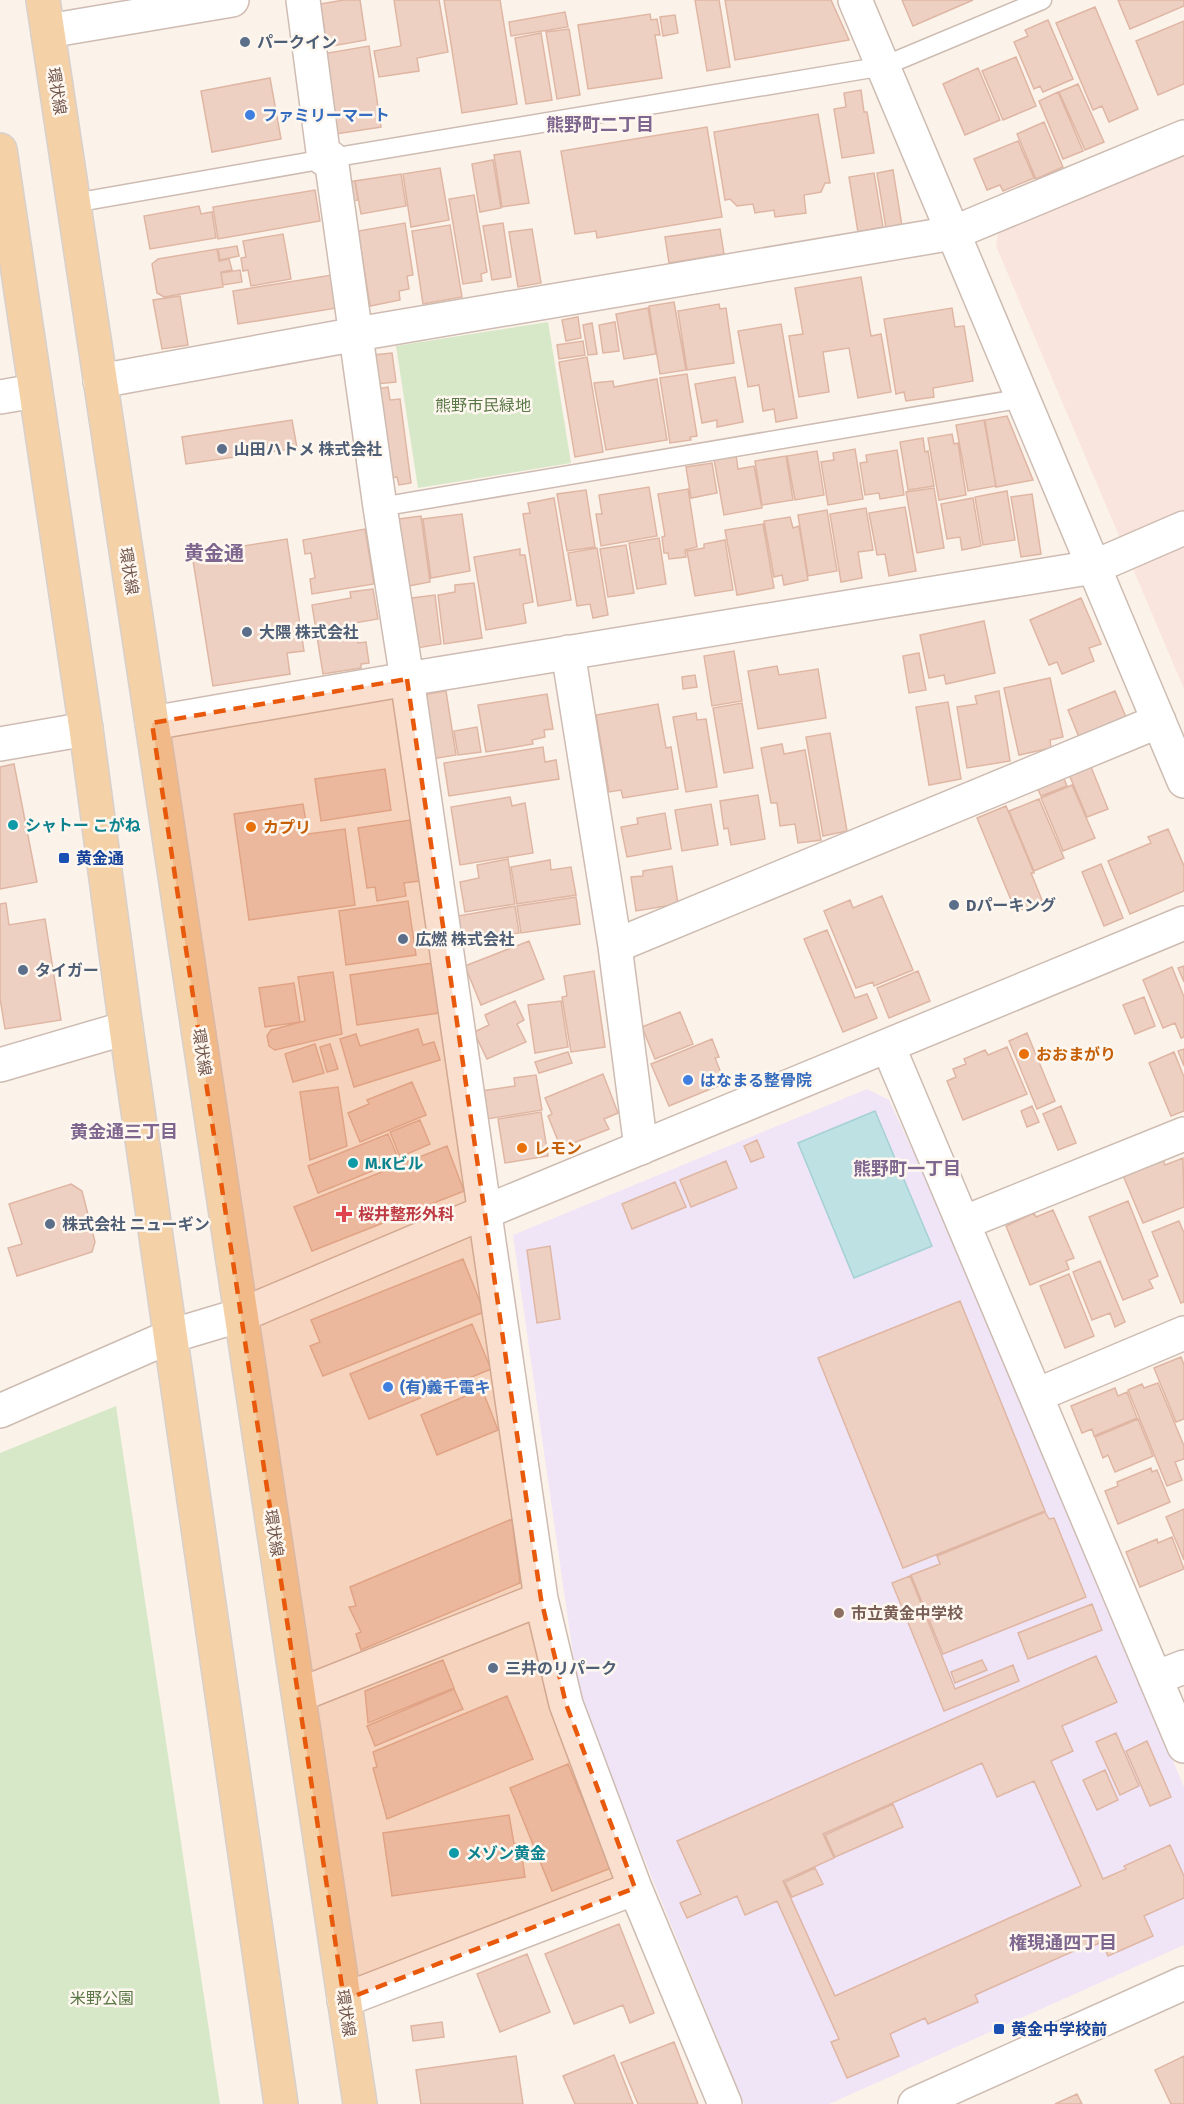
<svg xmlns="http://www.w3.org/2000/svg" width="1184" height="2104" font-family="'Fira Sans','Noto Sans JP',sans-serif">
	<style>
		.commercial { fill: #fae4de }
		.education { fill: #efe5f7 }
		.green { fill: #d7e8c8 }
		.water { fill: #bee1e3; stroke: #a5d1d4; stroke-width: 1.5 }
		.building { fill: #eed0c2; stroke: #dfb6a4; stroke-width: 1.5; fill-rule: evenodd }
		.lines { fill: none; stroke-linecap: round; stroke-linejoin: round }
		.service-casing { stroke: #cebcb2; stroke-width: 21 }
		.minor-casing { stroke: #cebcb2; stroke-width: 36 }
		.tertiary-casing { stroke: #cebcb2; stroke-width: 36 }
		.primary-casing { stroke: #d8d0cd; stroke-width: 36 }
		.service { stroke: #fff; stroke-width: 18 }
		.minor { stroke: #fff; stroke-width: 33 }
		.tertiary { stroke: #fff; stroke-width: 33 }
		.primary { stroke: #f4d1a7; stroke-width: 33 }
		.marked { fill: #e8590c; fill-opacity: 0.2; stroke: #e8590c; stroke-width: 4.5; stroke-dasharray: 12 8; stroke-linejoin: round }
		.service-dot { fill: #5c6f8a; stroke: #fef7ef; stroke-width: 2 }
		.shop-dot { fill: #3f7fe0; stroke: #fef7ef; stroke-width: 2 }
		.culture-dot { fill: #0f9aa8; stroke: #fef7ef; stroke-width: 2 }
		.food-dot { fill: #e8710a; stroke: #fef7ef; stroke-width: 2 }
		.transit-dot { fill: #1a4fb4; stroke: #fef7ef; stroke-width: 2 }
		.health-dot { fill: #e0444e; stroke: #fef7ef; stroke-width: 2 }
		.education-dot { fill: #8d6e63; stroke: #fef7ef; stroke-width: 2 }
		.labels { text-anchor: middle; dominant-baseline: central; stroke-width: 5; stroke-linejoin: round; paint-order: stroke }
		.service-label { font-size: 16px; font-weight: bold; fill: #4e5e75; stroke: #fef7ef; text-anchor: start }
		.street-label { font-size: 16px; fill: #73584e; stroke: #fef7ef }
		.shop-label { font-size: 16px; font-weight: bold; fill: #366cbe; stroke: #fef7ef; text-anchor: start }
		.park-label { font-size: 16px; fill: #5a7847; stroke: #fef7ef }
		.culture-label { font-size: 16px; font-weight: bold; fill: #0d838f; stroke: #fef7ef; text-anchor: start }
		.food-label { font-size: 16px; font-weight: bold; fill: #c56008; stroke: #fef7ef; text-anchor: start }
		.transit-label { font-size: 16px; font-weight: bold; fill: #164399; stroke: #fef7ef; text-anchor: start }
		.health-label { font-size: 16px; font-weight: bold; fill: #be3a42; stroke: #fef7ef; text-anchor: start }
		.education-label { font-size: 16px; font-weight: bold; fill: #785e54; stroke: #fef7ef; text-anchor: start }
		.neighbourhood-label { font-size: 18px; font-weight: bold; fill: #7e668f; stroke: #fef7ef }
		.quarter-label { font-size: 20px; font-weight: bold; fill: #7e668f; stroke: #fef7ef }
	</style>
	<rect width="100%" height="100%" fill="#fbf2e9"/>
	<path class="commercial" d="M1184,155V689L996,246L998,233Z"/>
	<path class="education" d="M867,1089L889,1100L957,1246L1184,1787V1945L829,2104H744L595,1738L578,1689L513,1235Z"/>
	<path class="green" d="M548,322L571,463L418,488L396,346Z
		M116,1406L220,2104H0V1453Z"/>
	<path class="water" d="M875,1111L932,1246L854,1278L798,1143Z"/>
	<path class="building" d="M344,0H360L366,40L327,47L323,21L317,22L314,5Z
		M394,0H439L448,52L417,58L419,71L379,77L374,51L401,46Z
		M444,0H500L517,104L462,113Z
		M695,0H719L730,67L707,71Z
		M725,0H831L849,40L735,60Z
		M902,0H973L913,26Z
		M1118,0H1184V6L1130,29Z
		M1095,7L1138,109L1109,122L1102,106L1093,110L1056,23Z
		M565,12L568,27L511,36L509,22Z
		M650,14L651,20L657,19L660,35H655L662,78L588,89L578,25Z
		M675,15L678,33L663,36L660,17Z
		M1048,20L1073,79L1043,92L1040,86L1034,89L1014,42L1028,36L1025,30Z
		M1184,21V84L1158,95L1136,41Z
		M569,29L580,95L557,99L546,32Z
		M541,33L552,100L526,104L515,38Z
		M369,46L381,127L336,134L322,54Z
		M1016,57L1036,106L1003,120L982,71Z
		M978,68L1000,120L965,135L943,84Z
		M270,78L281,139L212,152L201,91Z
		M1078,84L1104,142L1085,150L1059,92Z
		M861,90L864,112H867L874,153L842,158L834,109L846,107L844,93Z
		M1058,92L1083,151L1063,159L1039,101Z
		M818,114L830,183H825L821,192L804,195L806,213L775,217L774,210L755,213L753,204L737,206L730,199L725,200L714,132Z
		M1044,122L1063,167L1036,179L1017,134Z
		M707,127L722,217L597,238L596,231L575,234L561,151Z
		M1018,141L1034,178L1003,191L1000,185L987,190L974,159Z
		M520,151L529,203L502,207L494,155Z
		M493,160L501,208L480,212L472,164Z
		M440,168L449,220L411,227L403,174Z
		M893,170L902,226L886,228L877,173Z
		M874,173L883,227L858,232L849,177Z
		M401,174L406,206L361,214L355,181Z
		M355,181L358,200L347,202L344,183Z
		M315,190L320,221L218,239L213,207Z
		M474,195L487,272L481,274L482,281L463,284L449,199Z
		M199,206L201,214L212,212L216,238L150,249L144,216Z
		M405,223L413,275L407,276L409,289L399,291L400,300L370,306L358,231Z
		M503,223L511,277L492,280L483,226Z
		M450,225L462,297L423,304L412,231Z
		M532,229L541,283L518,287L509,232Z
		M720,229L724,254L669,263L665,237Z
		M283,234L291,279L251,286L248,270L243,271L241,258L246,257L243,241Z
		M237,246L239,256L220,260L218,249Z
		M217,249L219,261L229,259L232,270L221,272L223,287L164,297L157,293L152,264L158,259Z
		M240,270L242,282L223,285L221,273Z
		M332,275L337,308L238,324L233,291Z
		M861,277L871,336L881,334L891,392L858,398L849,348L823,352L829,392L799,397L789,336L803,334L795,288Z
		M180,296L188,345L162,349L153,300Z
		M674,302L686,370L660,374L649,306Z
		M719,304L720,309L726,308L734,363L687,370L678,311Z
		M648,308L656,354L624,359L616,314Z
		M952,308L955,327L964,326L973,381L933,388L934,397L906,401L904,392L896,394L884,319Z
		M578,317L581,338L566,341L562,320Z
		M615,322L619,351L603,353L599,325Z
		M592,323L597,354L588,355L583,325Z
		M781,324L797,418L776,422L774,409L763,411L759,385L748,387L738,331Z
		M583,341L585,355L559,359L557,345Z
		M392,353L396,382L376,384L373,355Z
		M587,357L603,452L575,457L559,362Z
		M687,374L697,436L690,437L691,440L670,443L660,378Z
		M735,377L743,422L717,427V420L702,423L695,384Z
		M657,379L667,440L606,450L594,383L613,381L614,387Z
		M388,387L390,400L400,399L411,483L399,485L397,477L388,478L376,389Z
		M1007,416L1033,480L996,487L985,420Z
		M292,420L297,448L186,464L182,437Z
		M984,420L996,486L968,491L956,425Z
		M952,434L954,444L958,443L966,495L939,500L928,438Z
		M923,438L925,452L928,451L934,486L908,490L900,442Z
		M855,449L863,499L828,505L821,462L834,460L833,453Z
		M897,450L904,495L880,499L879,493L865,495L860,463L867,462L866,455Z
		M817,451L824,495L795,500L787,456Z
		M736,455L738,469L754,466L762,508L724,515L714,459Z
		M786,456L793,500L762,505L755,461Z
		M712,463L717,493L691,498L686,467Z
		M649,487L657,536L601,546L596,514H602L599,495Z
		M934,488L944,548L917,553L906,492Z
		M688,489L697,547L685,550L686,557L669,559L668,553H664L662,537L665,536L658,494Z
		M586,490L595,547L567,551L557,494Z
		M1007,491L1015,540L983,545L975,497Z
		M1032,494L1041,554L1021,557L1011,497Z
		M554,498L571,600L538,606L523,514L530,513L528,503Z
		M973,498L981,546L962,550L960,537L947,539L941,504Z
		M905,507L916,571L889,576L885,554L877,555L869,513Z
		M866,508L873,550L858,552L862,578L841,582L830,514Z
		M827,510L837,571L808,576L798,515Z
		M462,514L470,571L431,578L423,519Z
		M421,516L430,582L408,586L399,519Z
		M790,517L793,528L799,526L808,580L784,585L782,575L774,577L764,521Z
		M763,524L774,588L737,595L725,530Z
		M365,529L374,584L312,594L310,579L315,578L311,553L305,554L303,540Z
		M659,538L666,584L637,589L629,543Z
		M287,539L304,651L287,653L290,674L213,686L192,554Z
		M725,540L733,590L695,596L687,551L704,548V544Z
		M626,545L634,593L608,597L600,549Z
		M597,548L608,615L593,618L590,604L577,606L568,553Z
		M520,549V555H525L533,602L523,604L526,623L486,630L474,557Z
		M474,583L482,638L444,644L438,595L455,592V585Z
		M373,589L378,619L354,623L358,643L366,642L369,663L361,664V668L323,674L312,605L351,598L350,592Z
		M435,595L441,644L411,649L404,599Z
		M1081,598L1101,644L1089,648L1094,661L1062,674L1057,662L1049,665L1030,620Z
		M984,621L995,673L946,684L944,675L929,678L920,635Z
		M734,651L742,701L712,706L704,656Z
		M919,653L926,690L909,693L903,656Z
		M777,666L779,675L818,669L826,718L758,729L748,671Z
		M695,675L697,687L683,689L682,677Z
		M1050,678L1063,737L1050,740L1051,748L1019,755L1004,688Z
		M446,691L456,755L432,759L422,695Z
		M999,691L1010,761L967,768L957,707L977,704L975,696Z
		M1115,691L1128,722L1081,742L1068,710Z
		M547,694L553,729L544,730L545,737L532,740L533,744L486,752L478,705Z
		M948,702L961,779L929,785L916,707Z
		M742,703L753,768L724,773L713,708Z
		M658,704L666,748L671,747L678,789L623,798L621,790L609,792L596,715Z
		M696,713L697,720L706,719L717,787L686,792L673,717Z
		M477,727L481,752L458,755L454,731Z
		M830,733L847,831L823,836L806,737Z
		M782,744L784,754L805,750L821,840L798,843L795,824L780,826L777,803H771L761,748Z
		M543,747L545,762L556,760L559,779L449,796L444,763Z
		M1089,762L1108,809L1087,817L1068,772Z
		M14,764L37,882L0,889V767Z
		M385,769L391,810L321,821L315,779Z
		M1062,774L1067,786L1041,796L1036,785Z
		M1072,785L1095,838L1063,851L1041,798Z
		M758,795L765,839L731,845L728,828L724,829L720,801Z
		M510,797L512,806L525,803L533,853L460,865L451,807Z
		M1039,799L1064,858L1034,871L1009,811Z
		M303,804L308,834L345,829L355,905L249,920L234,814Z
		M711,804L718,845L682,851L675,810Z
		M1006,806L1034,873H1031L1042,900L1016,912L977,818Z
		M665,813L671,849L627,857L621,827L638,824L637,818Z
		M410,820L419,881L404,883L406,896L377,901L375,887L367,888L358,828Z
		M1168,829L1184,866V891L1130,914L1108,861L1151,843L1148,837Z
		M508,859L515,904L465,912L460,882L479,878L477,865Z
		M550,860L551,870L571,867L576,895L517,904L511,867Z
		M1101,864L1123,918L1104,926L1082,872Z
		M672,866L678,904L636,911L631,877L643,876V871Z
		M882,896L913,970L874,986L873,982L856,988L824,911L850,900L853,908Z
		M576,897L580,924L521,933L517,906Z
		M408,901L416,955L346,965L339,911Z
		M6,903L9,925L45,919L61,1020L5,1029L0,998V904Z
		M515,906L519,933L463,942L458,916Z
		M827,930L855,998L867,994L877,1018L843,1032L804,939Z
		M529,941L544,979L481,1005L465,966Z
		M432,963L439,1013L357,1025L350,975Z
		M1184,966V982L1178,968Z
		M1172,967L1184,997V1037L1181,1038L1175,1023L1163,1028L1143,980Z
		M594,971L605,1047L571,1052L562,997L567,996L564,976Z
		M918,971L930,1001L889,1018L877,988Z
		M333,972L342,1034L275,1050L269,1046L267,1036L271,1030L305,1021L298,977Z
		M294,983L300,1022L265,1027L259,988Z
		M1144,997L1155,1026L1135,1034L1123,1005Z
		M515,1001L524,1020L517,1024L526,1042L487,1059L474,1032L489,1025L485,1015Z
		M561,1001L568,1047L535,1053L528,1005Z
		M680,1012L693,1044L655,1059L642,1027Z
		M418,1029L423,1045L434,1042L440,1060L354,1087L340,1039L356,1034L360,1046Z
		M1027,1033L1055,1101L1037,1109L1009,1041Z
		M712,1039L719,1057L715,1058L725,1083L669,1106L651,1064Z
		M315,1044L324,1073L293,1082L285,1054Z
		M330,1044L338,1069L327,1072L320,1047Z
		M1007,1047L1027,1094L963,1120L947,1081L956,1077L953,1069L966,1064L964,1059L985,1050L988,1055Z
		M1184,1049V1066L1178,1051Z
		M568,1052L572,1063L539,1073L535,1062Z
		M1174,1052L1184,1077V1111L1171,1116L1149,1063Z
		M603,1074L618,1113L604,1119L609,1129L561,1148L548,1116L552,1114L545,1098Z
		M536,1075L542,1110L487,1119L482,1091L515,1086L514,1078Z
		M412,1082L426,1115L360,1142L348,1113L369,1104L367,1100Z
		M338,1087L347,1146L310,1160L300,1092Z
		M1032,1106L1039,1122L1027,1127L1021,1111Z
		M1061,1106L1076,1143L1058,1150L1043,1114Z
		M541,1112L548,1156L505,1163L498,1119Z
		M420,1120L430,1144L400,1157L390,1132Z
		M388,1134L399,1160L318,1193L308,1166Z
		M757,1140L764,1157L751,1162L744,1146Z
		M447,1146L464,1191L312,1251L294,1207Z
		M1162,1157L1165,1165L1183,1158L1184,1207L1143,1223L1122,1173Z
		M726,1161L737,1188L691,1207L680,1180Z
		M675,1182L686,1207L632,1229L622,1204Z
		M71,1184L82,1191L95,1242L92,1252L17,1276L8,1248L22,1244L9,1204Z
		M1128,1201L1158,1276L1149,1280L1153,1288L1123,1300L1089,1217Z
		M1053,1210L1074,1258L1066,1261L1069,1269L1030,1285L1006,1226L1034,1213L1036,1217Z
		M1179,1221L1184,1233V1302L1181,1303L1152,1232Z
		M550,1246L560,1319L537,1323L527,1250Z
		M463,1259L484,1312L323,1376L310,1346L320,1342L311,1320Z
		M1100,1261L1125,1322L1115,1327L1110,1313L1092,1320L1073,1272Z
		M1069,1274L1094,1336L1065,1348L1040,1286Z
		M960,1301L1045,1511L903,1568L818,1358Z
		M472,1324L491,1369L369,1419L350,1374Z
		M1181,1357L1184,1365V1419L1176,1422L1154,1368Z
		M1158,1383L1184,1446V1459L1175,1462L1182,1480L1167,1486L1128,1390L1142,1384L1144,1388Z
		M1115,1388L1118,1396L1127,1392L1137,1418L1094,1436L1092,1429L1082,1433L1071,1406Z
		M482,1389L498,1430L437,1455L421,1415Z
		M1138,1419L1153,1456L1115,1472L1108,1455L1103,1458L1095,1437Z
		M1151,1468L1152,1472L1157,1470L1170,1502L1118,1524L1105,1491L1118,1486L1117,1482Z
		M1184,1509V1560L1166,1517Z
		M1045,1512L1049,1519L1054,1518L1086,1597L943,1654L911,1575L940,1564L937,1556Z
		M512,1519L520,1583L361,1650L356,1634L361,1632L349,1607L356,1606L350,1587Z
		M1172,1537L1184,1569L1140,1587L1126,1552L1157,1539L1158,1543Z
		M910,1576L955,1689L1013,1665L1019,1681L944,1711L892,1583Z
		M1092,1604L1102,1630L1028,1659L1018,1633Z
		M1096,1656L1117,1702L1062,1726L1073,1751L1051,1761L1103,1879L1126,1869L1124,1866L1170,1845L1184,1876V1898L1144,1916L1153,1936L1108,1956L1102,1942L1086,1949L1085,1946L975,1995L978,2002L928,2024L925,2018L890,2034L899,2056L847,2078L831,2042L839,2039L777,1901L745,1915L737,1896L687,1918L680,1903L701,1894L677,1841ZM982,1763L997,1797L1034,1781L1081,1886L835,1996L783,1881L834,1858L823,1834Z
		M443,1660L454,1688L368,1723L365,1691Z
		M982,1660L987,1670L955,1683L951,1672Z
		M454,1689L463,1709L375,1746L367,1726Z
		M507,1696L533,1759L387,1819L373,1768L377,1767L373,1752Z
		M1116,1733L1139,1786L1120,1795L1096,1742Z
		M1147,1741L1171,1797L1150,1806L1126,1751Z
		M568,1764L611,1868L552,1891L510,1788Z
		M1105,1770L1118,1800L1097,1810L1083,1780Z
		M893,1804L903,1827L835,1857L825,1835Z
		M509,1815L514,1844L520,1843L525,1877L392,1896L383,1833Z
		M815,1868L823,1884L792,1897L785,1882Z
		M619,1924L654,2013L630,2023L623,2005L574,2024L545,1954Z
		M527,1954L550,2012L500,2032L477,1974Z
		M442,2022L444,2037L413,2041L411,2026Z
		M674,2042L698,2104H638L621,2063Z
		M614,2055L633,2104H575L563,2076Z
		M516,2056L523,2104H421L416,2070Z
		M1184,2056V2104H1171L1155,2070Z
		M1077,2094L1082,2104H1055Z"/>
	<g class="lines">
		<g class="service-casing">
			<path id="service" d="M74,203L331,158L884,66L1042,0
				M380,507L1024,398"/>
		</g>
		<g class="minor-casing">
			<path id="minor" d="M303,0L324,159
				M855,0L1184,781
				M48,31L232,0
				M331,158L380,507L407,679L541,1599L566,1704L635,1888L725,2104
				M100,381L357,334L953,233L1184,137
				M0,397L35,391
				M568,652L615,946L641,1148
				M152,723L407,679L1094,567L1184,528
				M0,744L86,729
				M615,946L1159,721
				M888,1046L1184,1746
				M0,1065L126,1028
				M963,1223L1184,1134
				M1037,1395L1184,1333
				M1155,1678L1184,1667
				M299,1695L541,1599
				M344,2000L635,1888"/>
		</g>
		<g class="tertiary-casing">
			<path id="tertiary" d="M0,1411L171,1336L241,1315L485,1212L1184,923
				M915,2104L1184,1983"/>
		</g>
		<g class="primary-casing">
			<path id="primary" d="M43,0L360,2104
				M0,150L86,729L126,1028L281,2104"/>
		</g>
		<use href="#service" class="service"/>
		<use href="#minor" class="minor"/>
		<use href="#tertiary" class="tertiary"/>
		<use href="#primary" class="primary"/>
	</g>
	<path class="marked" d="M407,679L541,1599L566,1704L635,1888L344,2000L152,723Z"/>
	<g class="service-dot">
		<circle cx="245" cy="42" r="6"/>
		<circle cx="222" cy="449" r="6"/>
		<circle cx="247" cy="632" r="6"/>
		<circle cx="954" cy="905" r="6"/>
		<circle cx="403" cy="939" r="6"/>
		<circle cx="23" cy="970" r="6"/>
		<circle cx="50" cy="1224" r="6"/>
		<circle cx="493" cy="1668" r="6"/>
	</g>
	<g class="shop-dot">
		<circle cx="250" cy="115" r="6"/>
		<circle cx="688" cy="1080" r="6"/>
		<circle cx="388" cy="1387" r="6"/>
	</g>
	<g class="culture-dot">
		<circle cx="13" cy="825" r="6"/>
		<circle cx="353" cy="1163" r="6"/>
		<circle cx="454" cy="1853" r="6"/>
	</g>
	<g class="food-dot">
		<circle cx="251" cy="827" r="6"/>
		<circle cx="1024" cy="1054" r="6"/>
		<circle cx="522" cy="1148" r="6"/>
	</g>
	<g class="transit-dot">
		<rect x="58" y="852" width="12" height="12" rx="3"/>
		<rect x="993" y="2023" width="12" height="12" rx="3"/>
	</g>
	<path class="health-dot" d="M341 1205h6v6h6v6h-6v6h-6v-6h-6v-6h6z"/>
	<circle class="education-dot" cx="839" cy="1613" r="6"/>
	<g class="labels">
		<g class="service-label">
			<text x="257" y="42">パークイン</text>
			<text x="234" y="449">山田ハトメ 株式会社</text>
			<text x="259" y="632">大隈 株式会社</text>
			<text x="966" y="905">Dパーキング</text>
			<text x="415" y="939">広燃 株式会社</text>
			<text x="35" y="970">タイガー</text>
			<text x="62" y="1224">株式会社 ニューギン</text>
			<text x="505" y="1668">三井のリパーク</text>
		</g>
		<g class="street-label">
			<text transform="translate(57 91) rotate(81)">環状線</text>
			<text transform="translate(129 571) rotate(81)">環状線</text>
			<text transform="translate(202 1052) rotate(81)">環状線</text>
			<text transform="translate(274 1533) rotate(81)">環状線</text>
			<text transform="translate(346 2013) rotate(81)">環状線</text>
		</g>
		<g class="shop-label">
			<text x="262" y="115">ファミリーマート</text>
			<text x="700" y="1080">はなまる整骨院</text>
			<text x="400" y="1387">(有)義千電キ</text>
		</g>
		<g class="park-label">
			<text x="483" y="405">熊野市民緑地</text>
			<text x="102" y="1998">米野公園</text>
		</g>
		<g class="culture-label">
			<text x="25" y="825">シャトー こがね</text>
			<text x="365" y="1163">M.Kビル</text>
			<text x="466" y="1853">メゾン黄金</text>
		</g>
		<g class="food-label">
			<text x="263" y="827">カプリ</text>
			<text x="1036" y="1054">おおまがり</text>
			<text x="534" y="1148">レモン</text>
		</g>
		<g class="transit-label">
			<text x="76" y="858">黄金通</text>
			<text x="1011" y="2029">黄金中学校前</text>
		</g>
		<g class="health-label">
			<text x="358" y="1214">桜井整形外科</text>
		</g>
		<g class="education-label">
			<text x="851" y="1613">市立黄金中学校</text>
		</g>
		<g class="neighbourhood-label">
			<text x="600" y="125">熊野町二丁目</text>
			<text x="124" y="1132">黄金通三丁目</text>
			<text x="907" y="1169">熊野町一丁目</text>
			<text x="1063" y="1943">権現通四丁目</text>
		</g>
		<g class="quarter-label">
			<text x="214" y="553">黄金通</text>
		</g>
	</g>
</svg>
